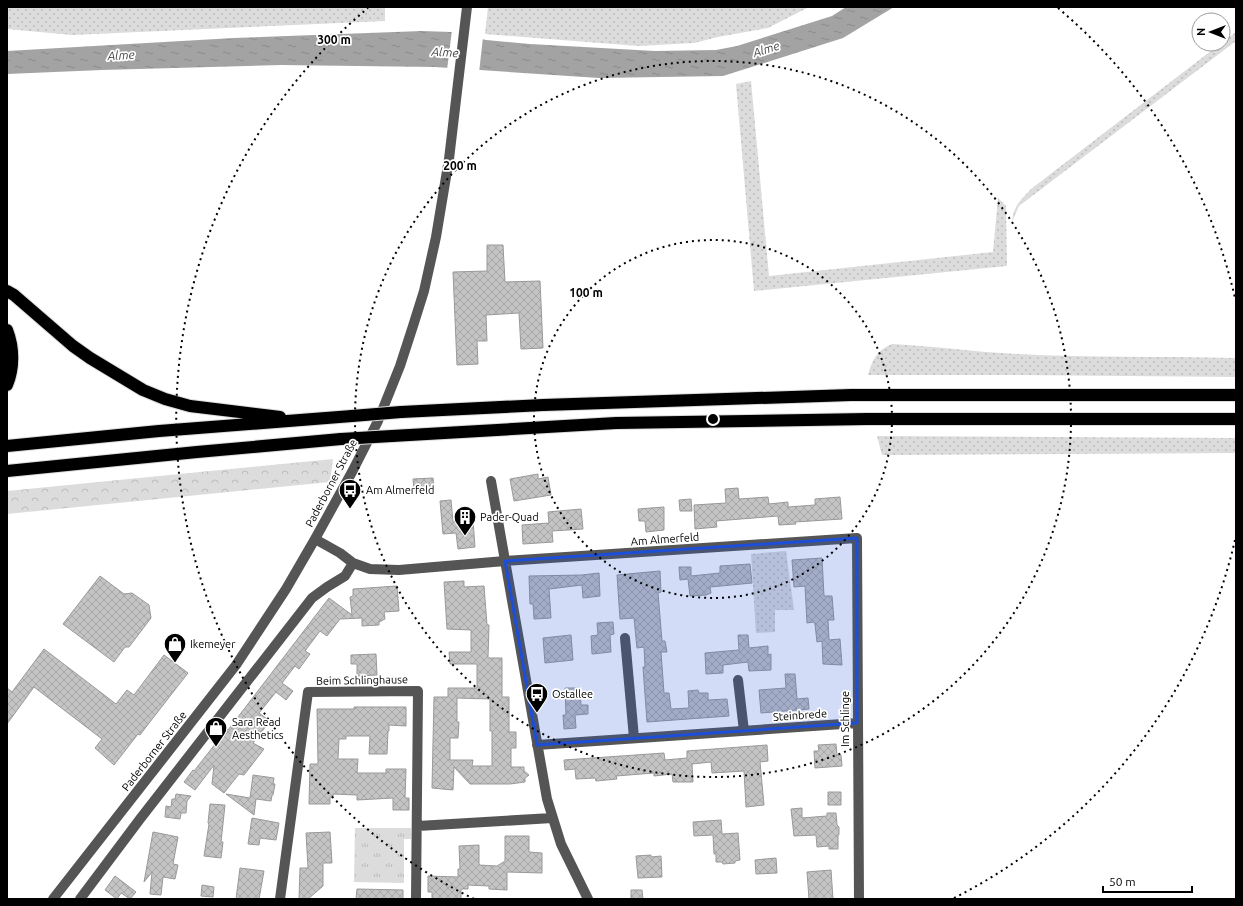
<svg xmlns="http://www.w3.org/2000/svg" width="1243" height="906" font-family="Ubuntu,sans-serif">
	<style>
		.grass { fill: url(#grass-dots) }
		.forest { fill: url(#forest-crowns) }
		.park { fill: url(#park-tufts) }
		.water { fill: url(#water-ripples) }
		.pier { fill: #fff }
		.building { fill: url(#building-cross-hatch); stroke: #999; fill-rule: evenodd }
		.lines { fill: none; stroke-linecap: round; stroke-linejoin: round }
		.highway-casing { stroke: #dbdbdb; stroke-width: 14 }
		.minor { stroke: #555; stroke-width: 10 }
		.highway { stroke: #000; stroke-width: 12 }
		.highway-bridge-casing { stroke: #dbdbdb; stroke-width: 14; stroke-linecap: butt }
		.highway-bridge { stroke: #000; stroke-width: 12 }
		.marked { fill: #1d4ed8; fill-opacity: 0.2; stroke: #1d4ed8; stroke-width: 3; stroke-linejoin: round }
		.ring { fill: none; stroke: #000; stroke-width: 2; stroke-dasharray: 2 4 }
		.labels { text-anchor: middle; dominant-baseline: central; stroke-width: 3.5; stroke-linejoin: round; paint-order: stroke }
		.street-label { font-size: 11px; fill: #000; stroke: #fff }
		.poi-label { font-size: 11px; fill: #000; stroke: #fff; text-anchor: start }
		.water-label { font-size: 12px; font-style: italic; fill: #444; stroke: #fff }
		.centre { fill: #000; stroke: #fff; stroke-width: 2 }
		.ring-label { font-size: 12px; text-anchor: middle; font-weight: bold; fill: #000; stroke: #fff; stroke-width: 3.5; stroke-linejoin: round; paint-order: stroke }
	</style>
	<defs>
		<pattern id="grass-dots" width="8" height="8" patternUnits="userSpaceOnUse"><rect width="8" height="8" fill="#dcdcdc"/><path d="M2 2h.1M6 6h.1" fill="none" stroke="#bbb" stroke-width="1.8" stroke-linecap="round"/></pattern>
		<pattern id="forest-crowns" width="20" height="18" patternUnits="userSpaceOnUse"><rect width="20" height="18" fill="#dcdcdc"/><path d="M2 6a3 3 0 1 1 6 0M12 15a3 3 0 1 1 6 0" fill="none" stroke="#bbb"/></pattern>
		<pattern id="park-tufts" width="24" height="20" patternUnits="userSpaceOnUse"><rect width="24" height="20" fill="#dcdcdc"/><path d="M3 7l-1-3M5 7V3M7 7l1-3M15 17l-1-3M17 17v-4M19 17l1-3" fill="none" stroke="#bbb"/></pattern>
		<pattern id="water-ripples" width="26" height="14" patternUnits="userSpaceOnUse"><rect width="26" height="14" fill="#a3a3a3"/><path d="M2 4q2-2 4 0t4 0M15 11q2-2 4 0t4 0" fill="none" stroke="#8b8b8b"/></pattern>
		<pattern id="building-cross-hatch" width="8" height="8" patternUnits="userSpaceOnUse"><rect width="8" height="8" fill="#c4c4c4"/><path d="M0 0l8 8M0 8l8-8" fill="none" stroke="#a7a7a7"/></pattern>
	</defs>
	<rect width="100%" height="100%" fill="#fff"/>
	<path class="grass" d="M7,7H385V21L72,35L7,29Z
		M488,7H809L768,28L718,37L694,43L638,46L485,34Z
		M1236,32V41L1019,206L1012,222C1014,205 1020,201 1031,189L1220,44H1223V42Z
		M751,81L769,276L993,252L998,198L1006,206L1007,266L754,291L736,84Z
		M892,344C934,346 975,352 1017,354C1090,358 1163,356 1236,358V377L1018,375H868C872,360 877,350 892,344Z
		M877,436L1236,438V453L882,455Z
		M786,551L794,610H775V632L756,633L751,554Z"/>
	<path class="forest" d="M333,459L330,482L7,514V491Z"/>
	<path class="park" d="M355,828H411V839H404V883L354,882Z"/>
	<path class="water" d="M846,7H894L843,38L723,76L599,78L435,67L281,65L102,70L7,74V51L234,38L422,31L451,32L486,40L530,44L655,51L716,50L737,46L832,16Z"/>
	<path class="pier" d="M452,30L483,37L479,73L447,70Z"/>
	<path class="building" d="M487,245H503L505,282L540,281L543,348L521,349L519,313L486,315L487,341H477L478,364L457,365L453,272L487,271Z
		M538,474V479L548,477L551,495L514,501L510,479Z
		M433,478L434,490L414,491L413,479Z
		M738,488L739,499L768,497L769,504L788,502V507L815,505V499L840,497L842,519L795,522L796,524L779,525L778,516L716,521L717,527L695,529L694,505L726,503L725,489Z
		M691,499L692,511H680L679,500Z
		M451,500L453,522L473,520L475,547L458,549L456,533L443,534L440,501Z
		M664,507V530L646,532L645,521H639L638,509Z
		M581,509L583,529L552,531L553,542L523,544L522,525L549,523L548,512Z
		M822,558L824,596H832L834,620H828L829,640L840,639L842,665L823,664L822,641L817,642L815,624L814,622L807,623L805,586L794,587L792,560Z
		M750,564L752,583L710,587L711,593L706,595L690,596L688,579L680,580L679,567H691V576L720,573V566Z
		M660,571L661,592L658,593L662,641H665L667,652H661L664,693H669L671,709L689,708L688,691L698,690L699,693H708V700L727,699L729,716L647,722L643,667H645L644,647L637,648L634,618L620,619L617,575Z
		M599,573L600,596L583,598L582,585L549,589L551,618L534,619L533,604H530L529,576L582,575Z
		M100,576L124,594L132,593L149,605L151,618L129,647H125L114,662L63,624Z
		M464,581V587L484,586L487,625H489L488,658H502V697H509V732H516V748H511V767H524V771L529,775L525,778V782L510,784H470L454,767L453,790L432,788L434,697H448V688H477V664H450L449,652H471V630L447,629L444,582ZM457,698L490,699V731H492V766H472L473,760H450V738H458L459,722H457Z
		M397,586L399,611L384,612L385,619L379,622V625L362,626V618L340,619L327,636L320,631L305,651L310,654L299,669L295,666L282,683L293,691L286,700L276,692L259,713L270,721L253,743L264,749L244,775L239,774L224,793L212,784L214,765L195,790L184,782L193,770L194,771L227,729L228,730L329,598L352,615L350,597L353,596V589Z
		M613,622L614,634L610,635L611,652L592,654L591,636L598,635L597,623Z
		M571,635L573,660L545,663L543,638Z
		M738,635H748L749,648L768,646V655L771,654V670L749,671L748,662L723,665V673L706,674L705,653L739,650Z
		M44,649L116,704L127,690L134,695L164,655L188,673L146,727L140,735L138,734L114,765L95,748L102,739L34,687L7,724V688L12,692Z
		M376,654L377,675L357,676V664H351V655Z
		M785,674H795L797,699L808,698L809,709L761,713L759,690L786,688Z
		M565,688H580L581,705H588V714L575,715L576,728L564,729L563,715H566Z
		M354,707H406V726L389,725V731H388L387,754H369L370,736H346V739H339L338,759H358L357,773H386V769H406L405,798H409V810H393V798L357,800V795L333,794V797H330V804H309L310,764H318L317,709H354Z
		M836,744L837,755H841L842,766L815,768L814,751H819L818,745Z
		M767,745L768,761L760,762L764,805L746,807L744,771L712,773L711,762L692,764L693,782H673L672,774L654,776V773L616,776L617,779L596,781L595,778L576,779L575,769L565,770L564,760L664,753L665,760L687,758V751Z
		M253,775L274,778L273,784H275L273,795H272L271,801L256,799L254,815L226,794L250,798Z
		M828,792H841V805H828Z
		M176,794L191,796L187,801L186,813H181L180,819L165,817L166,806L171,807L172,799H175Z
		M210,804L225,805L221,842H223L221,858L204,856L209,824L208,823Z
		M802,808V818L827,816V813H836L837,825L839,827V834L838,836V849H829V846L817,847L816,835L794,836L791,809Z
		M252,818L279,823L276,840L260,838L259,845L248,844Z
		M721,820L722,834L738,833L740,860L735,861V863L723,864L722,862H716V854H714L713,835L694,836L693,822Z
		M153,832L178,837L173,864L178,865L175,879L163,877L161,895L150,894L152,872L144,882Z
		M330,832L332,863H323V886L308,899H299L300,868H308L306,833Z
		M505,836H529V852L542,853V873L507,872V890L489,889V886L468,885V889H461V899H432V892H428V876L458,877V869H460L459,846L479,845V865L497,866L505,861Z
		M651,855V857L661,856L662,877L638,878L636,856Z
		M776,858L777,873L756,874L755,860Z
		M240,868L264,871L259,899H236Z
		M831,870L833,899H809L807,872Z
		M115,876L136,892L130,899L121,893L117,899L105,890Z
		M202,885L214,887L213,897L201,896Z
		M357,889L403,890V899H356Z
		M631,890H642L643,899H631Z"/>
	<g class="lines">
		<g class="highway-casing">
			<path id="highway" d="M7,291L14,295L73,346L90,358L143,390L165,399L190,406L280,417
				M7,330C14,348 14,368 7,385
				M401,412L543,405L851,395H1236
				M392,436L616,423L867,419H1236
				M7,446L159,431L352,416
				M7,471L197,452L341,439"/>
		</g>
		<path class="minor" d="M491,481L547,799L561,844L588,899
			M315,539L340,553L353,563L370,569L399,570L505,561L857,538L859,899
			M625,638L634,738
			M738,680L744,731
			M537,745L857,723
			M418,826L552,818
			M53,899L236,665L286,589L315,539L352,472L378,421L400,366L413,326L424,291L436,237L449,159L467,7
			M80,899L140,819L312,598L327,587L345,576L353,563
			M280,899L308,692L418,691L416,899"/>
		<use href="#highway" class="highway"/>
		<g class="highway-bridge-casing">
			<path id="highway-bridge" d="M352,416L401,412
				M341,439L392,436"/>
		</g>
		<use href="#highway-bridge" class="highway-bridge"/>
	</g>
	<path class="marked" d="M857,538V723L537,745L505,561Z"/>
	<g class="ring">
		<circle cx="713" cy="419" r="179"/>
		<circle cx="713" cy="419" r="358"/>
		<path d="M1235 540A536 536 0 0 1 952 899M474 899A536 536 0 0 1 368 8M1058 8A536 536 0 0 1 1235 298"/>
	</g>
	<defs>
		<g id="bus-pin" transform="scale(1.15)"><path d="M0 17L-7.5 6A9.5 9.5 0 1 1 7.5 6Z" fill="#000" stroke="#fff"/><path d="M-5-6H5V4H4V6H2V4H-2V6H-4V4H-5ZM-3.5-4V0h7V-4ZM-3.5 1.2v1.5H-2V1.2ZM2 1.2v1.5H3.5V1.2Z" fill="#fff"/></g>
		<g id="building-pin" transform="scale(1.15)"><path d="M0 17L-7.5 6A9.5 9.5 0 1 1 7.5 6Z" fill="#000" stroke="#fff"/><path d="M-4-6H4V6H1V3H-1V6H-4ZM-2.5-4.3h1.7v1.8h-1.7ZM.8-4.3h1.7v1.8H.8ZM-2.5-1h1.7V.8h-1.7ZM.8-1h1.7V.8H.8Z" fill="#fff"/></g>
		<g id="shop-pin" transform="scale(1.15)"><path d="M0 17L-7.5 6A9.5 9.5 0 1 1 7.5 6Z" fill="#000" stroke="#fff"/><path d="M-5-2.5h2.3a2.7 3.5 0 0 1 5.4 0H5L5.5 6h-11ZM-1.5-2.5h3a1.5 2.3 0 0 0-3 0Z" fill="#fff"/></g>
	</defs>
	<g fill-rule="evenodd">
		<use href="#bus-pin" x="350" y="490"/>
		<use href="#building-pin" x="465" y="517"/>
		<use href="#shop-pin" x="175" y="644"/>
		<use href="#bus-pin" x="537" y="694"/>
		<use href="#shop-pin" x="216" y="728"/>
	</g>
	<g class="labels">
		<g class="street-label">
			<text transform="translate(331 483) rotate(-62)">Paderborner Straße</text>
			<text transform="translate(665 539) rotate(-4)">Am Almerfeld</text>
			<text transform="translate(362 680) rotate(-1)">Beim Schlinghause</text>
			<text transform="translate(800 715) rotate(-4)">Steinbrede</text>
			<text transform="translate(845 719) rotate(-90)">Im Schlinge</text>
			<text transform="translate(154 751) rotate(-52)">Paderborner Straße</text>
		</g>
		<g class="poi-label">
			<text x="366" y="490">Am Almerfeld</text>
			<text x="480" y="517">Pader-Quad</text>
			<text x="190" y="644">Ikemeyer</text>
			<text x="552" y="694">Ostallee</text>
			<text x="232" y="722">Sara Read<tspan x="232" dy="13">Aesthetics</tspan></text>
		</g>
		<g class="water-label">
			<text transform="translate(766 49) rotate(-17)">Alme</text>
			<text transform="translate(445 52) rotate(3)">Alme</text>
			<text transform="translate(121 55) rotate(-3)">Alme</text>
		</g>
	</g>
	<circle cx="713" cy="419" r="6" class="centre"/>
	<g class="ring-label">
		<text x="334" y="44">300 m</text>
		<text x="460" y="170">200 m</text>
		<text x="586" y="297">100 m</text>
	</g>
	<rect width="1243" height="906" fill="none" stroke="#000000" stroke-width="16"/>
	<g transform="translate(1211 32) rotate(270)"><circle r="19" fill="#ffffff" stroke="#999999"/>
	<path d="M0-3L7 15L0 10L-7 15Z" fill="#000000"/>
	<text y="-6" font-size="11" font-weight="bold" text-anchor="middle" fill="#000000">N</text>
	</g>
	<path d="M1103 886v6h89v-6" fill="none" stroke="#000000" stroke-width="2"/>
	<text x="1109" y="886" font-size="12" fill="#000000" stroke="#ffffff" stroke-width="3" paint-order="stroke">50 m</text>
</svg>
